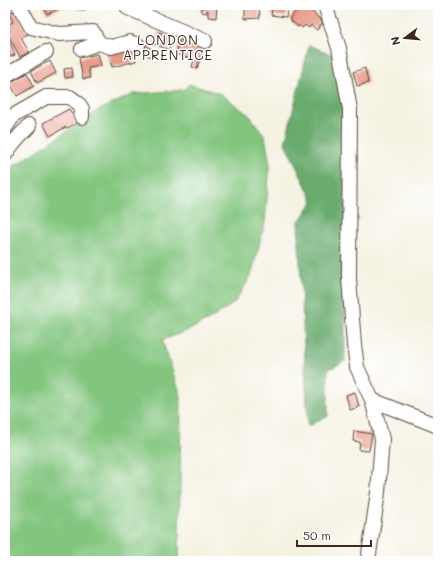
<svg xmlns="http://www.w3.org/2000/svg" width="443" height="566" font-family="Mali,sans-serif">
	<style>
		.green { fill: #82c57e; stroke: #5e784e }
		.forest { fill: #69aa6d; stroke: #526a46 }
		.building { fill: #e79687 }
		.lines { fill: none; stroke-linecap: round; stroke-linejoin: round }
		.minor-casing { stroke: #57483b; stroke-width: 16 }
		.minor { stroke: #fff; stroke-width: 14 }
		.labels { text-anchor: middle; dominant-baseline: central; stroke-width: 3; stroke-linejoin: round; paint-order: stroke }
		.quarter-label { font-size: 13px; letter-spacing: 1px; fill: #3b2a1e; stroke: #fff }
	</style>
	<rect width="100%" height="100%" fill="#fff"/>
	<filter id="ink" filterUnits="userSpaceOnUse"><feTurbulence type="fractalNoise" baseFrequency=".025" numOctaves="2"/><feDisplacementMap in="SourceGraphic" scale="8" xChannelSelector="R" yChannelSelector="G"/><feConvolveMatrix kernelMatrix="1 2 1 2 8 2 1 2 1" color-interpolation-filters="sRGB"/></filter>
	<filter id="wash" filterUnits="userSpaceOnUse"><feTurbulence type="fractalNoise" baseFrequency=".012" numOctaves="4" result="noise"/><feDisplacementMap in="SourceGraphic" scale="16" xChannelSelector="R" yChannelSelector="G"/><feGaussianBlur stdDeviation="0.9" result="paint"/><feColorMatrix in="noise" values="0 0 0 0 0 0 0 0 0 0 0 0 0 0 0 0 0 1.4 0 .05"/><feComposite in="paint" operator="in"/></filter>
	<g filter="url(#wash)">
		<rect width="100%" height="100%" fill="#f5f2e2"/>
		<path class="green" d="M189,84L221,94L250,116L265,136L270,164L265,222L251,276L234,303L212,318L189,330L162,340L181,396L179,561H5V300H6L5,297V172L99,110L134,94L183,90Z"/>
		<path class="forest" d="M309,45L335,56L345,105V361L328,370V416L308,426L298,223L313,201L285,143Z"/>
		<g id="blocks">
			<path class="building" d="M43,5H68L47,14Z
				M75,5H85V10L74,8Z
				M203,5H217L216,18L208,17V10H207V13L201,12L202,6H203Z
				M245,5H259L260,18L245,19Z
				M273,5H288L286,17L271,15Z
				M301,5H305L323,22L317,30L311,25L309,28L305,25L302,28L299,25L298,27L289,19Z
				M16,10L28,34L21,38L29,52L20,57L7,33L10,31L7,25L13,22L9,13Z
				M159,32L174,38L169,50L154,44Z
				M180,40L204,48L197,69L192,67L194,60L176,54Z
				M10,42L15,55L5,59V44Z
				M146,45L154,52L150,57L141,50Z
				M133,46L136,61L112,67L107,49Z
				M98,54L101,66L88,68L90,78L83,79L79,58Z
				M50,61L56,73L37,83L31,71Z
				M72,68L73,77L65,78L64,69Z
				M365,68L368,83L357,86L353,72Z
				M27,73L34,86L17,96L10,83Z
				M69,109L77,123L67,128L66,127L50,136L43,123Z
				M355,392L359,407L350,410L346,395Z
				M354,431L372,434L369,451L359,450L360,442L353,441Z"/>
		</g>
	</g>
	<g filter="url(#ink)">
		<use href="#blocks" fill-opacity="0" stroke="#57483b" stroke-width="1"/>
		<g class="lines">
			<g class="minor-casing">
				<path id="minor" d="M19,5L31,27L59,34L93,32L99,43L82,49
					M126,5L128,8L205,41
					M325,5L339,48L350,109L349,278L354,345L357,367L372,400L382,439L378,492L368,561
					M99,43L111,47L130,42L138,45
					M5,76L46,52
					M5,128L13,116L46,97H70L78,103L82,109V117
					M5,155C11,144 20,135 29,126
					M372,400L438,426"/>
			</g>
			<use href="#minor" class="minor"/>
		</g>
	</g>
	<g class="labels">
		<g class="quarter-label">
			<text x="168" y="39">LONDON<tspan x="168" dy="15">APPRENTICE</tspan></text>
		</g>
	</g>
	<rect width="443" height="566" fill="none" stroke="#fff" stroke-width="20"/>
	<g transform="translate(405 38) rotate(254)" stroke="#ffffff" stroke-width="3" paint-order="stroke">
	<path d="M0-3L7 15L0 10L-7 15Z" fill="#3b2a1e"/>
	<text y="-6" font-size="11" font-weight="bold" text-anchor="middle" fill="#3b2a1e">N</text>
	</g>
	<path d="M297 540v6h74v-6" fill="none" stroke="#3b2a1e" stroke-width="2"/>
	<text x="303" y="540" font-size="12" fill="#3b2a1e" stroke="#ffffff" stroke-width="3" paint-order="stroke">50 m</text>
</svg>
